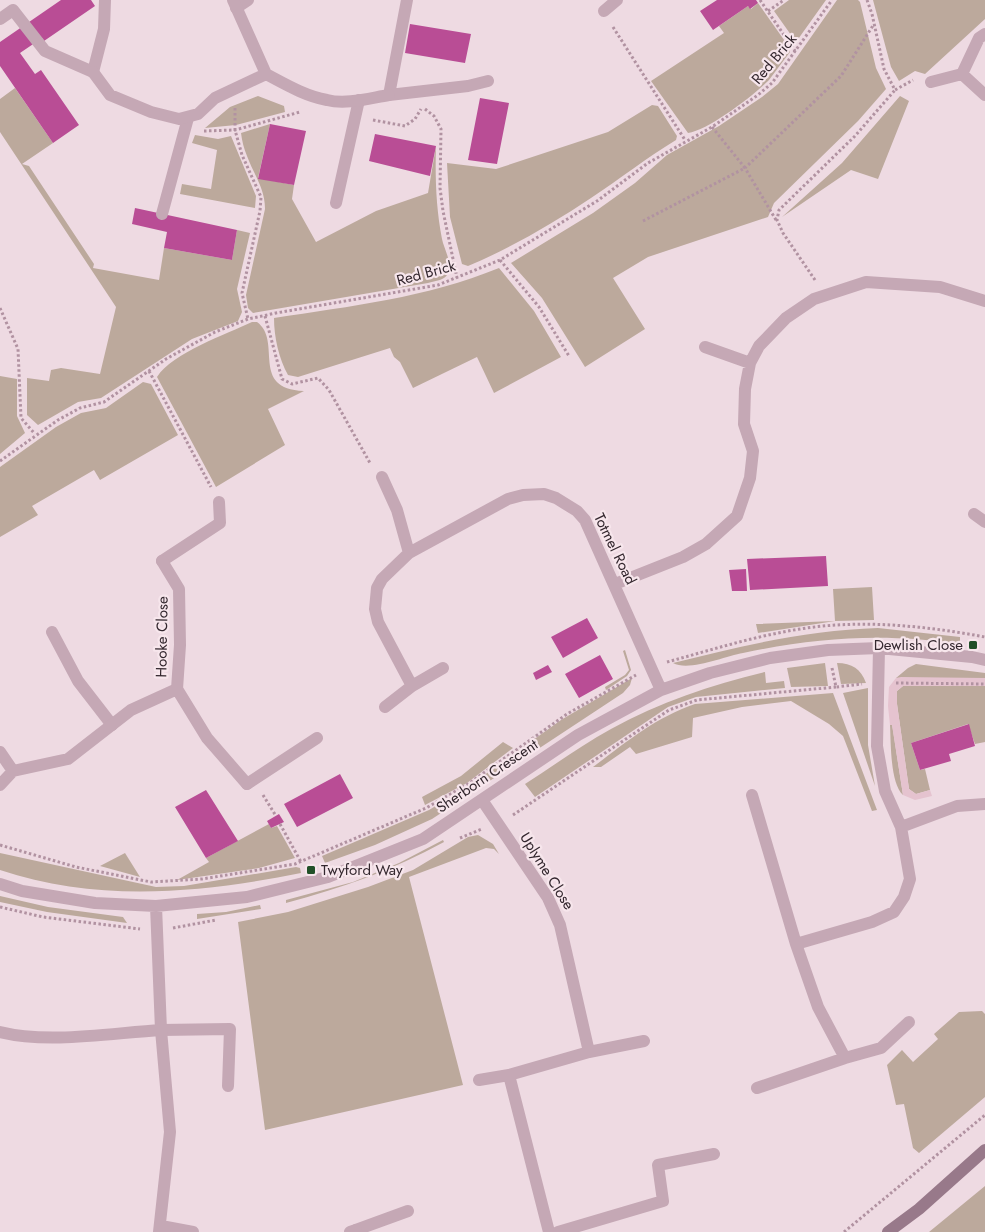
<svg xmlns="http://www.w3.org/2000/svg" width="985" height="1232" font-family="Jost,sans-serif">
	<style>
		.green { fill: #bca99c }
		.plaza { fill: #e5c3cf }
		.building { fill: #b94d95 }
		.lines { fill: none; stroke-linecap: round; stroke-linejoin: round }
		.path { stroke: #b192a1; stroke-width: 3; stroke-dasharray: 2.5 2.5; stroke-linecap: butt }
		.service { stroke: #c5a8b5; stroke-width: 12 }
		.minor { stroke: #c5a8b5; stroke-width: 12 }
		.secondary { stroke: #98798a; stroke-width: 12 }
		.poi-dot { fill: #215028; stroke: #f7e6ec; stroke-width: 2 }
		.labels { text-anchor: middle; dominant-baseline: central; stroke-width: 4.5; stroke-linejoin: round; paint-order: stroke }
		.street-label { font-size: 15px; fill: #33272e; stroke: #f7e6ec }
		.poi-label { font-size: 15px; fill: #33272e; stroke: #f7e6ec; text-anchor: end }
	</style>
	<rect width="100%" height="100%" fill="#eedae2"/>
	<path class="green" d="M789,0H826L796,42L774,11Z
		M837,0H858L860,2L876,68L886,89L858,121L774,203L768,217L648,257L613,278L645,329L585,367L542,298L511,263L593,213L635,183L667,155L719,126L762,97L778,84Z
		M873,0H985V19L925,74L915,71L899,81L891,67Z
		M758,3L789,47L790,52C783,61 776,71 769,80C754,95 709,130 688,133L651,81L724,33L719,26L748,6L751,9Z
		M15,88L53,143L22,164L29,166L94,264L93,268L159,280L164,248L232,260L237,230L250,233L237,289L242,312L238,321L192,339L101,398L78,402L38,425L27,415V378L49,381L51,370L61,368L100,374L116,307L0,132V99Z
		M258,96L284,106L285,112L236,125L205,128L230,107Z
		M900,96L909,101L878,179L851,170L782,217L842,163Z
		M652,105L658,106L677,136L676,140C646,158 620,179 591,198C552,224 511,248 468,266L462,264L450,217L447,163L496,169L608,132Z
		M270,124L258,178L294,185L292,199L316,242L376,211L428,193L436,146C435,177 436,208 442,239C444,249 453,264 448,273C446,280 435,281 428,283L253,313L248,308L246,295L265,209C265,188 254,175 247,156C244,149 242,141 241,133Z
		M195,135L218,139L231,136L256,196L255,208L180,194L182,184L211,189L217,150L192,143Z
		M499,268L534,311L561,357L494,393L477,357L413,388L400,362L394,357L390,348L298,377L288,375C279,359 274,337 274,318C351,306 426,298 499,268Z
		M252,322H257C283,341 249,389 304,391L268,409L285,445L216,487L157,377C172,353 227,334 252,322Z
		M0,376L17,379V416L25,433L0,454Z
		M143,382L151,384L178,435L100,480L94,470L32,506L38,515L0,537V467L56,427L81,413L106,408Z
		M872,587L874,620L835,621L758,633L756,624L835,621L833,589Z
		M878,628L960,637V644C884,633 819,637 743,653C725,656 689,672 673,663C741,646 808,630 878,628Z
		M625,650L631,670L627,676L606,690L605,687L625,675L629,670L623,651Z
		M825,663L828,686L791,687L787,668Z
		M837,663C852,663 861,669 866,683L841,684Z
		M916,664L985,673V678H896L908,668Z
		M765,672L766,683L784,681L785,688L696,697L668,707L535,797L525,784C553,766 582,745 611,729C659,702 712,685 765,672Z
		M632,678L630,685L623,693L432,819L375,845L325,863L322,856L429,810L469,786L561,720Z
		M903,686H985V742L975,744L968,724L911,743L920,770L925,769L930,790L916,794L909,789L897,704V691Z
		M868,688V745L875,786L843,693Z
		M833,693L877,810L872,811L843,736L829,724L791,701L742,707L693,718L692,737L636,754L630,747L601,767H593C625,743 656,717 695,704Z
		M892,724L903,795C890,783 891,743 890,725Z
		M503,742L513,748L467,783L425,805L422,797L461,776Z
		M269,824L271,828L277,826L295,858L259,868L177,880L209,862L206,858Z
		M478,835L493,844L499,854L494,849L486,848L409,877L463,1085L265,1130L238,922L288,912L368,887L413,870L468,837Z
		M443,840L444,842C393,870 342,888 286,903V900L353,882L399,863Z
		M0,853L156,887L184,886L296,867L300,868L301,873C203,893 97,903 0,870Z
		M125,853L140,877L100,866Z
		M0,896L48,907L123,917L127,923L47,912L0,902Z
		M260,905L261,909L197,919V914L226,912Z
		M982,1011L985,1014V1097L919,1153L913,1148L904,1104L896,1105L887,1065L902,1050L913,1062L938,1039L934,1034L959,1012Z
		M985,1186V1232H929Z"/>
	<path class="plaza" d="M901,677L985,678V686H903L897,691V704L909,789L916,794L930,790L932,796L915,800L903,795L892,725H890L888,706L889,687L896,678Z"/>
	<path class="building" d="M61,0H91L95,6L44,41L42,38L20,53L35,74L41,70L79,125L53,143L0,66V42Z
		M717,0H756L758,3L750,9L748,6L713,30L700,11Z
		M410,24L471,34L465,63L405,53Z
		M480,98L509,103L497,164L468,160Z
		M270,124L306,131L294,185L258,179Z
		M375,134L436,146L430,176L369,161Z
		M135,208L237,230L232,260L164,248L167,232L132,224Z
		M826,556L828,586L750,590L747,559Z
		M746,569L747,591H732L729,570Z
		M587,618L598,638L563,658L551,637Z
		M600,655L613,679L579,698L565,674Z
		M548,665L552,672L536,680L533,673Z
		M969,724L975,746L949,754L951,761L920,770L911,743Z
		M340,774L353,798L297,827L284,804Z
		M206,790L238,841L206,858L175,807Z
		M279,814L284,822L271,828L267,821Z"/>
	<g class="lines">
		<path class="path" d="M760,0L795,51
			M867,0L872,14L884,69L895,90L913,80
			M768,11L784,0
			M613,27L685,140
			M235,108V130L242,155L261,197L260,211L242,293L248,319
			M425,109L434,116L441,129L440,188L443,211L457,278
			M373,120L405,126L415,119L421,109
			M204,131L235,130L300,112
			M776,220L745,168L841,76L874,24
			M643,221L745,168L712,127
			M500,260L539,307L569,356
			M815,280L783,233L777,220L779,210L855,136L895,90
			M0,308L18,349L21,418L35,434
			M265,316L282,379L292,384L318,378L329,390L370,463
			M149,371L211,487
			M0,461L58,420L80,408L104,402L166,359L215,332L248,319L276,313L438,285L500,260L597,201L648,163L712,127L758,95L772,83L832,0
			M667,662C722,647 780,628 837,625C886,622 937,628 985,637
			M832,668L836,687L862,684
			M896,683L985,684
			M263,795L276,816
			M513,815L669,710L697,700L836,687
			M280,824L301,862
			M460,838L482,829
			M0,845L76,867L151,882L202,879L295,864L426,808L468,784L567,714L636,675
			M0,907L43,917L140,929
			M173,928L216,920
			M844,1232L985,1115"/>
		<path class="service" d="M407,0L389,95L468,86L488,81
			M236,8L248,0
			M0,19L13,10L45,51L93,72L104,29L105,0
			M336,203L359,100
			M162,214L188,118
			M162,561L220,523L219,502
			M52,632L78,681L112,725
			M247,784L317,738
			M161,1030L230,1029L228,1086
			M356,1230L408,1211"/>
		<path class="minor" d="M604,11L617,0
			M985,34L979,38L962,74L985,95
			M93,72L110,95L151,112L179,119L198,114L215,98L266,74L233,0
			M266,74C285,84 305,96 327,100C346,105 370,98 389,95
			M931,82L962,74
			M705,347L750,363
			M382,477L397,510L409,553
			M974,514L985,522
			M615,584L683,557L706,544L737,516L750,478L753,451L744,424L745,389L750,363L759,346L786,318L814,299L866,282L940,287L985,301
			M412,686L443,668
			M177,689L207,738L247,784
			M385,707L412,686L378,622L375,609L377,588L382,579L409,553L508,499L523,495L544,494L556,498L577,511L585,520L661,690
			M0,752L13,771
			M0,785L13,771L68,759L131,710L177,689L180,645L179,589L162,561
			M752,795L796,944
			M482,800L548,898L560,925L589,1052L509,1075L549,1232
			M901,827L957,806L985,804
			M0,884L22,891L95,903L156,906L247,897L328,877L423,839L578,735L661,690L710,673L770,658L828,650L879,648L972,657L985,660
			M156,906L161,1030L170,1132L159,1232
			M0,1032C48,1044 111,1033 161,1030
			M589,1052L644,1041
			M845,1058L881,1048L909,1022
			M479,1080L509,1075
			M757,1088L845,1058L818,1007L796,944L872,922L894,912L904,897L910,879L901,827L885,791L877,746L879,648
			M161,1226L193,1232
			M350,1232L356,1230
			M558,1232L663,1201L658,1165L714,1154"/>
		<path class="secondary" d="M888,1232L919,1209L985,1150"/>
	</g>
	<g class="poi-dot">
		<rect x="968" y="640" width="10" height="10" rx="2.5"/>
		<rect x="306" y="865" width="10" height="10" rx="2.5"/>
	</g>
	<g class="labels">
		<g class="street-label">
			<text transform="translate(774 59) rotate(-50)">Red Brick</text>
			<text transform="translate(426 273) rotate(-15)">Red Brick</text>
			<text transform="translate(615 549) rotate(64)">Totmel Road</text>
			<text transform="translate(162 637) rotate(-89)">Hooke Close</text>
			<text transform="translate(487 776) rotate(-34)">Sherborn Crescent</text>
			<text transform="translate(547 871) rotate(58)">Uplyme Close</text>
		</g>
		<g class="poi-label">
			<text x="963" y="645">Dewlish Close</text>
			<text x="321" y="870" text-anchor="start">Twyford Way</text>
		</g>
	</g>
</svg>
